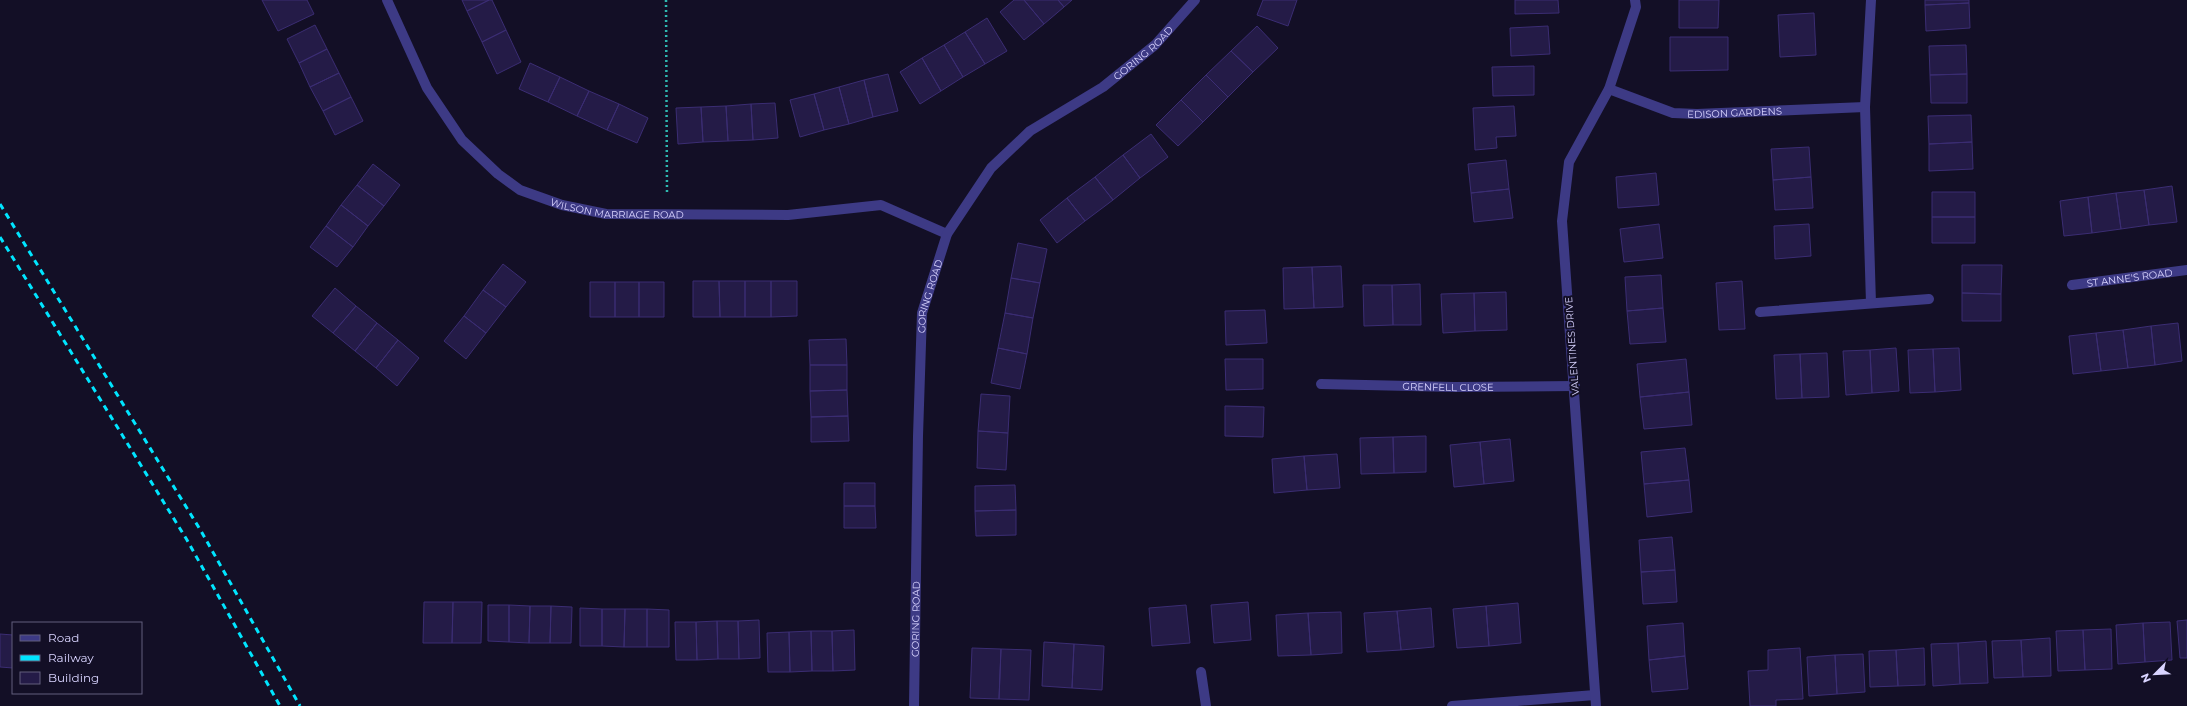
<svg xmlns="http://www.w3.org/2000/svg" width="2187" height="706" font-family="Montserrat,sans-serif">
	<style>
		.building { fill: #241b47; stroke: #3b2d73 }
		.lines { fill: none; stroke-linecap: round; stroke-linejoin: round }
		.path { stroke: #2fb8b0; stroke-width: 2.5; stroke-dasharray: 2 3; stroke-linecap: butt }
		.minor { stroke: #3d3a85; stroke-width: 10 }
		.rail { stroke: #00e5ff; stroke-width: 3; stroke-dasharray: 6 5; stroke-linecap: butt }
		.labels { text-anchor: middle; dominant-baseline: central; stroke-width: 4; stroke-linejoin: round; paint-order: stroke }
		.street-label { font-size: 10px; fill: #d9d4ff; stroke: #130f26 }
	</style>
	<rect width="100%" height="100%" fill="#130f26"/>
	<path class="building" d="M262,0H307L314,14L278,31Z
		M462,0H489L467,11Z
		M489,0H492L506,30L482,42L467,11Z
		M1014,0H1024L1044,24L1024,40L1000,12Z
		M1024,0H1058L1064,7L1044,24Z
		M1058,0H1072L1064,7Z
		M1263,0H1297L1288,26L1257,15Z
		M1515,0H1558L1559,13L1515,14Z
		M1679,0H1719L1718,28H1679Z
		M1925,0H1969V3L1925,5Z
		M1969,3L1970,28L1926,31L1925,5Z
		M1814,13L1816,55L1780,57L1778,15Z
		M987,18L1007,51L985,64L965,32Z
		M315,25L327,49L299,63L287,39Z
		M1257,26L1278,48L1253,72L1231,51Z
		M1548,26L1550,54L1511,56L1510,28Z
		M506,30L521,62L497,74L482,42Z
		M965,32L985,64L963,77L944,45Z
		M1670,37H1728V70L1670,71Z
		M944,45L963,77L941,91L922,58Z
		M1966,45L1967,74L1930,75L1929,46Z
		M327,49L339,73L310,87L299,63Z
		M1231,51L1253,72L1228,97L1206,75Z
		M922,58L941,91L920,104L900,72Z
		M530,63L560,77L548,102L519,89Z
		M1534,66V95L1493,96L1492,67Z
		M339,73L351,97L323,111L310,87Z
		M888,74L898,111L873,117L864,80Z
		M1967,74V103H1931L1930,75Z
		M1206,75L1228,97L1203,122L1181,100Z
		M560,77L589,91L577,116L548,102Z
		M864,80L873,117L849,124L839,87Z
		M839,87L849,124L824,130L814,94Z
		M589,91L619,104L607,130L577,116Z
		M814,94L824,130L800,137L790,100Z
		M351,97L363,121L335,135L323,111Z
		M1181,100L1203,122L1178,146L1156,125Z
		M775,103L778,138L753,140L751,104Z
		M619,104L648,118L637,143L607,130Z
		M751,104L753,140L728,141L726,106Z
		M726,106L728,141L703,142L701,107Z
		M1514,106L1516,136L1496,137L1497,148L1475,150L1473,108Z
		M701,107L703,142L678,144L676,108Z
		M1971,115L1972,142L1929,144L1928,116Z
		M1151,134L1168,157L1140,178L1123,155Z
		M1972,142L1973,169L1929,171V144Z
		M1809,147L1811,177L1773,180L1771,149Z
		M1123,155L1140,178L1113,200L1095,177Z
		M1506,160L1509,189L1471,193L1468,164Z
		M373,164L400,185L384,206L357,185Z
		M1656,173L1659,205L1618,208L1616,177Z
		M1095,177L1113,200L1085,221L1067,198Z
		M1811,177L1813,208L1775,210L1773,180Z
		M357,185L384,206L368,226L341,205Z
		M2172,186L2177,222L2149,225L2144,190Z
		M1509,189L1513,218L1474,222L1471,193Z
		M2144,190L2149,225L2121,229L2116,193Z
		M1932,192H1975V217H1932Z
		M2116,193L2121,229L2092,233L2088,197Z
		M2088,197L2092,233L2064,236L2060,201Z
		M1067,198L1085,221L1057,243L1040,220Z
		M341,205L368,226L353,247L326,226Z
		M1932,217H1975V243H1932Z
		M1659,224L1663,258L1624,262L1620,229Z
		M1809,224L1811,256L1775,259L1774,226Z
		M326,226L353,247L337,267L310,247Z
		M1018,243L1047,249L1040,283L1011,278Z
		M503,264L526,282L506,307L483,290Z
		M1962,265H2002L2001,294L1962,293Z
		M1341,266L1343,307L1314,308L1312,267Z
		M1312,267L1314,308L1284,309L1283,268Z
		M1661,275L1663,308L1627,311L1625,277Z
		M1011,278L1040,283L1033,318L1005,313Z
		M693,281H719L720,317H693Z
		M719,281H745V317H720Z
		M745,281H771V317H745Z
		M771,281H797V316L771,317Z
		M1742,281L1745,329L1719,330L1716,283Z
		M590,282H615V317H590Z
		M615,282H639V317H615Z
		M639,282H664V317H639Z
		M1420,284L1421,325H1393L1392,285Z
		M1363,285H1392L1393,325L1364,326Z
		M335,288L356,306L333,333L312,316Z
		M483,290L506,307L486,333L464,316Z
		M1506,292L1507,330L1475,331L1474,293Z
		M1474,293L1475,331L1443,333L1441,294Z
		M1962,293L2001,294V321H1962Z
		M356,306L377,323L355,351L333,333Z
		M1663,308L1666,342L1630,344L1627,311Z
		M1265,310L1267,343L1226,345L1225,311Z
		M1005,313L1033,318L1027,354L998,348Z
		M464,316L486,333L466,359L444,341Z
		M377,323L398,340L376,368L355,351Z
		M2178,323L2182,361L2155,365L2151,326Z
		M2151,326L2155,365L2128,368L2123,330Z
		M2123,330L2128,368L2101,371L2096,333Z
		M2096,333L2101,371L2073,374L2069,336Z
		M846,339L847,365H810L809,340Z
		M398,340L419,358L397,386L376,368Z
		M998,348L1027,354L1020,389L991,383Z
		M1896,348L1899,391L1872,393L1870,350Z
		M1959,348L1961,390L1935,392L1933,349Z
		M1933,349L1935,392L1910,393L1908,350Z
		M1870,350L1872,393L1846,395L1843,351Z
		M1827,353L1829,397L1802,398L1800,354Z
		M1800,354L1802,398L1776,399L1774,355Z
		M1225,359H1263V389L1226,390Z
		M1686,359L1689,392L1640,397L1637,364Z
		M810,365H847V390L810,391Z
		M847,390L848,416L811,417L810,391Z
		M1689,392L1692,425L1644,429L1640,397Z
		M981,394L1010,396L1008,433L978,431Z
		M1225,406L1264,407L1263,437L1225,436Z
		M848,416L849,441L811,442V417Z
		M978,431L1008,433L1006,470L977,468Z
		M1426,436V472L1394,473L1393,437Z
		M1393,437L1394,473L1361,474L1360,438Z
		M1510,439L1514,481L1484,484L1480,442Z
		M1480,442L1484,484L1454,487L1450,445Z
		M1685,448L1689,480L1644,484L1641,452Z
		M1337,454L1340,488L1307,490L1304,456Z
		M1304,456L1307,490L1274,493L1272,459Z
		M1689,480L1692,512L1647,517L1644,484Z
		M844,483H875V506H844Z
		M1015,485L1016,510L975,511V486Z
		M844,506H875L876,528H844Z
		M1016,510V535L976,536L975,511Z
		M1672,537L1675,570L1641,572L1639,540Z
		M1675,570L1677,602L1643,604L1641,572Z
		M424,602H453L452,643H423Z
		M453,602H482L481,643H452Z
		M1248,602L1251,640L1214,643L1211,605Z
		M1518,603L1521,643L1489,646L1486,606Z
		M488,605H509V642L488,641Z
		M509,605L530,606L529,643L509,642Z
		M1186,605L1190,643L1152,646L1149,608Z
		M530,606H551L550,643H529Z
		M551,606L572,607L571,643H550Z
		M1486,606L1489,646L1457,648L1453,609Z
		M580,608L602,609V646H580Z
		M1431,608L1434,647L1401,650L1397,611Z
		M602,609H625L624,647L602,646Z
		M625,609H647V647H624Z
		M647,609L669,610V647H647Z
		M1397,611L1401,650L1367,652L1364,613Z
		M1341,612L1342,653L1311,655L1308,613Z
		M1308,613L1311,655L1278,656L1276,615Z
		M759,620L760,658L739,659L738,621Z
		M2187,620V658H2180L2177,621Z
		M717,621L718,659L697,660L696,622Z
		M717,621H738L739,659H718Z
		M675,622H696L697,660H676Z
		M2170,622L2172,660L2145,662L2143,623Z
		M1683,623L1685,656L1649,660L1647,626Z
		M2143,623L2145,662L2118,664L2116,625Z
		M2111,629L2112,669L2085,670L2083,630Z
		M854,630L855,670L833,671L832,631Z
		M2083,630L2085,670L2058,671L2056,631Z
		M811,631L812,671L790,672L789,632Z
		M811,631H832L833,671H812Z
		M789,632L790,672H768L767,633Z
		M0,634L13,635V668L0,667Z
		M2050,638L2051,676L2023,677L2021,640Z
		M2021,640L2023,677L1994,678L1992,641Z
		M1986,641L1988,683L1960,684L1958,643Z
		M1044,642L1074,644L1072,688L1042,686Z
		M1958,643L1960,684L1933,686L1931,644Z
		M1074,644L1104,646L1102,690L1072,688Z
		M972,648L1001,649L999,699L970,698Z
		M1800,648L1803,699L1776,700V706H1750L1748,671L1768,670V650Z
		M1924,648L1925,685L1898,686L1896,650Z
		M1001,649L1031,650L1029,700L999,699Z
		M1896,650L1898,686L1870,687L1869,651Z
		M1863,654L1865,692L1837,694L1835,655Z
		M1835,655L1837,694L1809,696L1807,657Z
		M1685,656L1688,689L1652,692L1649,660Z"/>
	<g class="lines">
		<path class="path" d="M666,0L667,193"/>
		<g class="minor">
			<path id="s1" d="M387,0L427,88L462,140L498,174L520,190L562,205L606,214L788,215L881,205L947,234"/>
			<path id="s2" d="M1609,89L1673,113L1697,114L1865,107"/>
			<path id="s3" d="M2072,285L2187,270"/>
			<path d="M1871,303L1865,107L1871,0"/>
			<path d="M1760,312L1929,299"/>
			<path id="s4" d="M1321,384L1454,387L1575,386"/>
			<path d="M1201,672L1206,706"/>
			<path id="s5" d="M914,706L918,436L922,313L947,234L991,168L1030,131L1103,87L1155,45L1195,0"/>
			<path d="M1452,706L1595,695"/>
			<path d="M1596,706L1562,221L1569,162L1609,89L1636,7L1635,0"/>
		</g>
		<path class="rail" d="M0,204L201,531L300,706
			M0,237L187,540L280,706"/>
	</g>
	<g class="labels">
		<g class="street-label">
			<text stroke="none"><textPath href="#s5" startOffset="747">GORING ROAD</textPath></text>
			<text stroke="none"><textPath href="#s2" startOffset="130">EDISON GARDENS</textPath></text>
			<text stroke="none"><textPath href="#s1" startOffset="336">WILSON MARRIAGE ROAD</textPath></text>
			<text stroke="none"><textPath href="#s3" startOffset="58">ST ANNE'S ROAD</textPath></text>
			<text stroke="none"><textPath href="#s5" startOffset="411">GORING ROAD</textPath></text>
			<text transform="translate(1572 346) rotate(-94)">VALENTINES DRIVE</text>
			<text stroke="none"><textPath href="#s4" startOffset="127">GRENFELL CLOSE</textPath></text>
			<text stroke="none"><textPath href="#s5" startOffset="87">GORING ROAD</textPath></text>
		</g>
	</g>
	<rect x="12" y="622" width="130" height="72" fill="#130f26" stroke="#625e7d"/>
	<rect x="20" y="635" width="20" height="6" fill="#3d3a85" stroke="#625e7d"/>
	<text x="48" y="642" font-size="12" fill="#d9d4ff">Road</text>
	<rect x="20" y="655" width="20" height="6" fill="#00e5ff" stroke="#625e7d"/>
	<text x="48" y="662" font-size="12" fill="#d9d4ff">Railway</text>
	<rect x="20" y="672" width="20" height="12" fill="#241b47" stroke="#625e7d"/>
	<text x="48" y="682" font-size="12" fill="#d9d4ff">Building</text>
	<g transform="translate(2155 674) rotate(246)" stroke="#130f26" stroke-width="3" paint-order="stroke">
	<path d="M0-3L7 15L0 10L-7 15Z" fill="#d9d4ff"/>
	<text y="-6" font-size="11" font-weight="bold" text-anchor="middle" fill="#d9d4ff">N</text>
	</g>
</svg>
